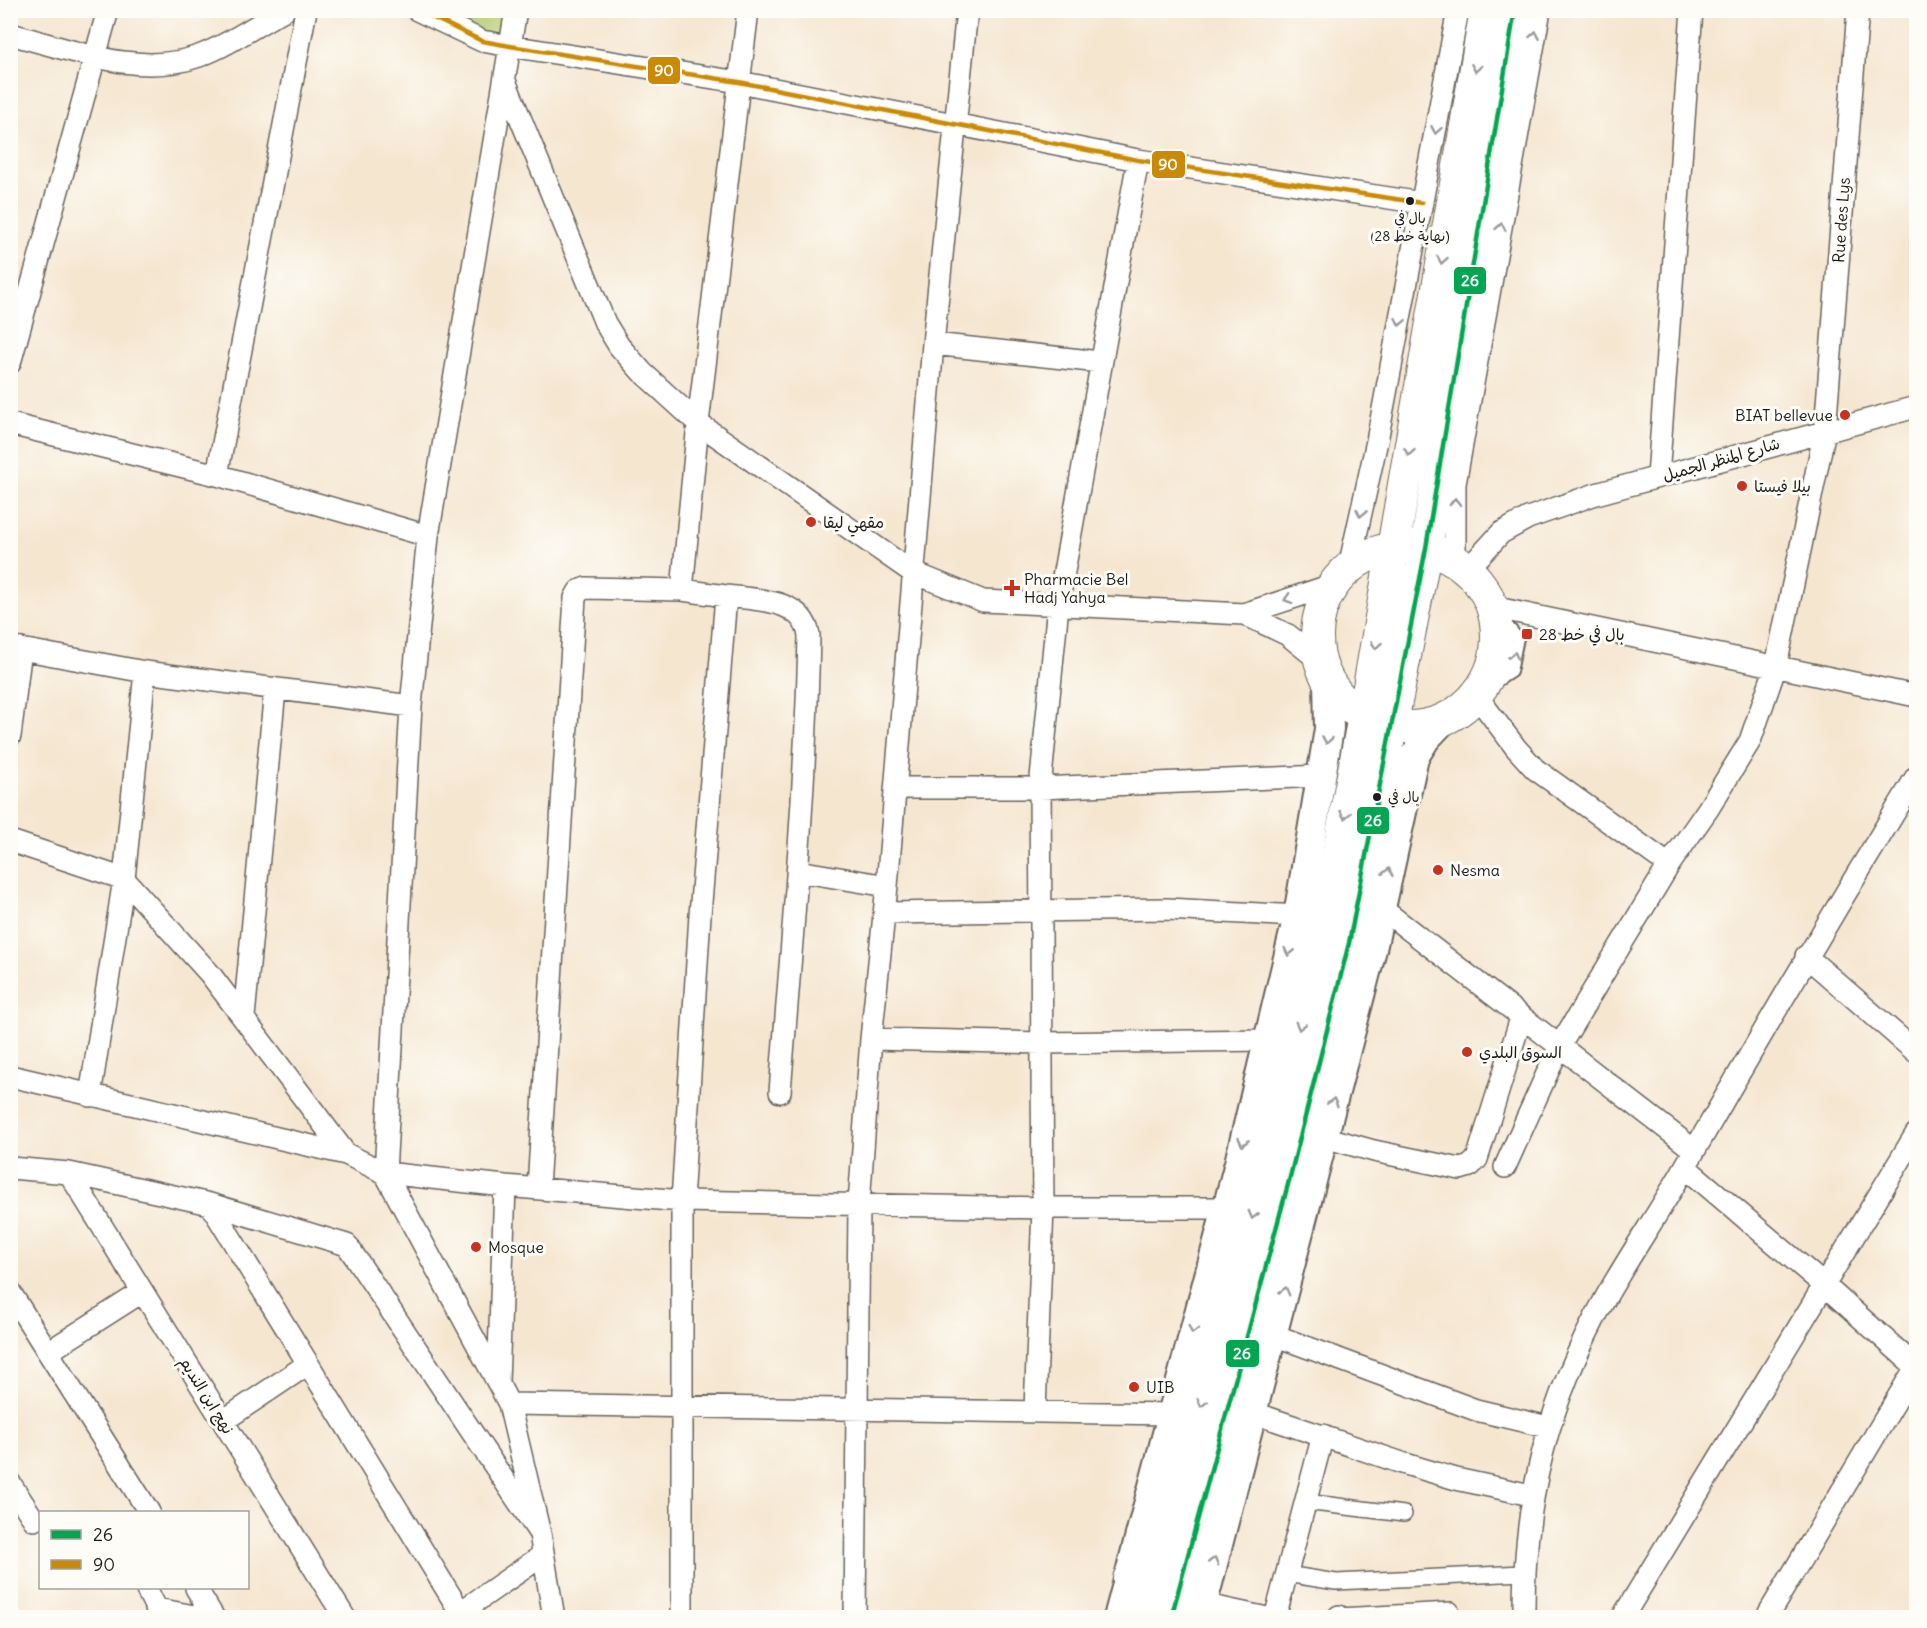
<svg xmlns="http://www.w3.org/2000/svg" width="1927" height="1628" font-family="Delius,'Playpen Sans Arabic',sans-serif">
	<style>
		.green { fill: #b7cb6e; stroke: #6a7445; stroke-width: 1.5 }
		.lines { fill: none; stroke-linecap: round; stroke-linejoin: round }
		.service-casing { stroke: #68635b; stroke-width: 14 }
		.pedestrian-casing { stroke: #68635b; stroke-width: 18 }
		.minor-casing { stroke: #68635b; stroke-width: 24 }
		.secondary-casing { stroke: #68635b; stroke-width: 32 }
		.primary-casing { stroke: #68635b; stroke-width: 34 }
		.service { stroke: #fff; stroke-width: 10 }
		.pedestrian { stroke: #fff; stroke-width: 15 }
		.minor { stroke: #fff; stroke-width: 21 }
		.secondary { stroke: #fff; stroke-width: 28 }
		.primary { stroke: #fff; stroke-width: 32 }
		.bus-1-casing { stroke: #fdfcf7; stroke-width: 9 }
		.bus-2-casing { stroke: #fdfcf7; stroke-width: 9 }
		.bus-1 { stroke: #00a651; stroke-width: 4.5 }
		.bus-2 { stroke: #cb8a06; stroke-width: 4.5 }
		.oneway { stroke: #999 }
		.bus-dot { fill: #1c1c1c; stroke: #fdfcf7; stroke-width: 2 }
		.poi-dot { fill: #c8321e; stroke: #fdfcf7; stroke-width: 2 }
		.labels { text-anchor: middle; dominant-baseline: central; stroke-width: 6; stroke-linejoin: round; paint-order: stroke }
		.bus-label { font-size: 14px; fill: #1c1c1c; stroke: #fdfcf7 }
		.street-label { font-size: 16px; fill: #1c1c1c; stroke: #fdfcf7 }
		.poi-label { font-size: 16px; fill: #1c1c1c; stroke: #fdfcf7; text-anchor: start }
		.line-badge { stroke: #fdfcf7; stroke-width: 2 }
		.badge-label { font-size: 16px; text-anchor: middle; font-weight: bold; fill: #fff }
	</style>
	<rect width="100%" height="100%" fill="#fdfcf7"/>
	<filter id="ink" filterUnits="userSpaceOnUse"><feTurbulence type="fractalNoise" baseFrequency=".0167" numOctaves="2"/><feDisplacementMap in="SourceGraphic" scale="12" xChannelSelector="R" yChannelSelector="G"/><feConvolveMatrix kernelMatrix="1 2 1 2 8 2 1 2 1" color-interpolation-filters="sRGB"/></filter>
	<filter id="wash" filterUnits="userSpaceOnUse"><feTurbulence type="fractalNoise" baseFrequency=".008" numOctaves="4" result="noise"/><feDisplacementMap in="SourceGraphic" scale="24" xChannelSelector="R" yChannelSelector="G"/><feGaussianBlur stdDeviation="1.35" result="paint"/><feColorMatrix in="noise" values="0 0 0 0 0 0 0 0 0 0 0 0 0 0 0 0 0 1.4 0 .05"/><feComposite in="paint" operator="in"/></filter>
	<g filter="url(#wash)">
		<rect width="100%" height="100%" fill="#f5e6d0"/>
		<path class="green" d="M431,11H508L501,43Z"/>
	</g>
	<g filter="url(#ink)">
		<g class="lines">
			<g class="service-casing">
				<path id="service" d="M1476,695L1511,672L1518,638L1494,610"/>
			</g>
			<g class="pedestrian-casing">
				<path id="pedestrian" d="M1305,1502L1404,1514
					M1286,1574L1336,1582L1523,1573
					M1339,1616L1451,1610"/>
			</g>
			<g class="minor-casing">
				<path id="minor" d="M417,10L482,41L510,46L739,82L1138,160L1422,203
					M10,34C70,49 138,78 199,56C229,45 256,25 284,10
					M505,81L605,323L619,346L642,372L698,423L912,572L983,601L1244,614L1332,585
					M1138,160L1058,605L1040,788L1321,776
					M933,344L1100,362
					M10,363L108,10
					M10,424L217,475L428,536
					M217,475L306,10
					M1658,477L1692,10
					M1455,561V484L1540,10
					M1349,567L1377,441L1458,10
					M1467,570L1501,533L1528,518L1596,494L1916,407
					M682,590L726,596L700,915L682,1201V1618
					M726,596C756,600 802,598 809,635C806,787 792,940 780,1092
					M1492,607L1916,696
					M1244,614L1288,635L1320,661
					M10,647L145,672L411,706
					M1476,695L1516,748L1535,769L1669,865
					M10,736L21,649
					M896,788H1040L1043,1208L1035,1410
					M10,841L124,879L210,974L346,1154
					M798,871L887,886L871,1039L859,1204L855,1618
					M887,886L933,344L967,10
					M1381,908L1694,1150
					M885,913L1167,909L1298,916
					M1806,956L1916,1052
					M244,1017L275,689
					M871,1039L1042,1043L1268,1040
					M10,1076L346,1154L385,1173L505,1186L682,1201L1043,1208H1225
					M90,1096L124,879L145,672
					M1324,1137L1374,1151L1460,1169L1470,1166L1477,1159L1521,1018
					M1505,1167L1559,1047L1669,865L1708,809L1750,741L1776,666L1825,430L1858,10
					M1685,1167L1824,1285L1916,1367L1766,1618
					M10,1168L69,1173L210,1204L347,1245L540,1534
					M69,1173L345,1618
					M505,1186L498,1383L509,1404L1171,1414
					M538,1188L575,598L579,591L586,588L682,590L698,423L748,10
					M210,1204L461,1613
					M10,1292L149,1512
					M1274,1335L1476,1410L1548,1427
					M48,1352L142,1292
					M498,1383L385,1173L411,706L428,536L516,10
					M509,1404L540,1534L554,1618
					M1254,1413L1402,1463L1456,1479L1531,1495
					M223,1421L308,1364
					M10,1483L34,1520
					M146,1588L161,1618
					M196,1588L214,1618
					M1202,1604L1267,1618
					M157,1609L205,1618
					M452,1618L543,1555
					M1275,1618L1323,1435
					M1339,1618V1616
					M1524,1618C1523,1498 1548,1401 1606,1297C1631,1253 1660,1211 1685,1167C1760,1036 1837,906 1916,777
					M1622,1618L1916,1134"/>
			</g>
			<g class="secondary-casing">
				<path id="secondary" d="M1118,1618L1239,1163L1298,916L1329,729L1328,681
					M1199,1618L1372,949L1414,757L1426,738L1444,719"/>
			</g>
			<g class="primary-casing">
				<path id="primary" d="M1317 637a90 90 0 1 1 180 0a90 90 0 1 1-180 0Z
					M1129,1579L1153,1528
					M1144,1618L1265,1170L1323,936L1364,716L1486,10
					M1171,1618L1290,1177L1349,943L1426,548L1515,10"/>
			</g>
			<use href="#service" class="service"/>
			<use href="#pedestrian" class="pedestrian"/>
			<use href="#minor" class="minor"/>
			<use href="#secondary" class="secondary"/>
			<use href="#primary" class="primary"/>
			<g class="bus-1-casing">
				<path id="bus-1" d="M1171,1618L1290,1177L1349,943L1426,548L1515,10"/>
			</g>
			<g class="bus-2-casing">
				<path id="bus-2" d="M417,10L482,41L510,46L739,82L1138,160L1422,203"/>
			</g>
			<use href="#bus-1" class="bus-1"/>
			<use href="#bus-2" class="bus-2"/>
		</g>
		<defs><path id="oneway-chevron" d="M-2-3.5L2.5 0L-2 3.5" fill="none" stroke-width="1.6" stroke-linecap="round" stroke-linejoin="round" transform="scale(1.5)"/></defs>
		<g class="oneway">
			<use href="#oneway-chevron" transform="translate(1535 35) rotate(-80)"/>
			<use href="#oneway-chevron" transform="translate(1476 68) rotate(100)"/>
			<use href="#oneway-chevron" transform="translate(1436 130) rotate(100)"/>
			<use href="#oneway-chevron" transform="translate(1501 227) rotate(-80)"/>
			<use href="#oneway-chevron" transform="translate(1442 260) rotate(100)"/>
			<use href="#oneway-chevron" transform="translate(1400 322) rotate(101)"/>
			<use href="#oneway-chevron" transform="translate(1409 452) rotate(100)"/>
			<use href="#oneway-chevron" transform="translate(1455 502) rotate(-90)"/>
			<use href="#oneway-chevron" transform="translate(1361 513) rotate(103)"/>
			<use href="#oneway-chevron" transform="translate(1288 599) rotate(162)"/>
			<use href="#oneway-chevron" transform="translate(1376 645) rotate(100)"/>
			<use href="#oneway-chevron" transform="translate(1514 656) rotate(-77)"/>
			<use href="#oneway-chevron" transform="translate(1327 740) rotate(100)"/>
			<use href="#oneway-chevron" transform="translate(1345 815) rotate(101)"/>
			<use href="#oneway-chevron" transform="translate(1388 872) rotate(-78)"/>
			<use href="#oneway-chevron" transform="translate(1289 952) rotate(103)"/>
			<use href="#oneway-chevron" transform="translate(1300 1026) rotate(104)"/>
			<use href="#oneway-chevron" transform="translate(1333 1102) rotate(-76)"/>
			<use href="#oneway-chevron" transform="translate(1243 1142) rotate(103)"/>
			<use href="#oneway-chevron" transform="translate(1253 1215) rotate(105)"/>
			<use href="#oneway-chevron" transform="translate(1285 1291) rotate(-75)"/>
			<use href="#oneway-chevron" transform="translate(1193 1330) rotate(104)"/>
			<use href="#oneway-chevron" transform="translate(1202 1403) rotate(105)"/>
			<use href="#oneway-chevron" transform="translate(1214 1561) rotate(-75)"/>
		</g>
	</g>
	<g class="bus-dot">
		<circle cx="1410" cy="201" r="5"/>
		<circle cx="1377" cy="797" r="5"/>
	</g>
	<g class="poi-dot">
		<circle cx="1845" cy="415" r="6"/>
		<circle cx="1742" cy="486" r="6"/>
		<circle cx="811" cy="522" r="6"/>
		<path d="M1009 579h6v6h6v6h-6v6h-6v-6h-6v-6h6z"/>
		<rect x="1521" y="628" width="12" height="12" rx="3"/>
		<circle cx="1438" cy="870" r="6"/>
		<circle cx="1467" cy="1052" r="6"/>
		<circle cx="476" cy="1247" r="6"/>
		<circle cx="1134" cy="1387" r="6"/>
	</g>
	<g class="labels">
		<g class="bus-label">
			<text x="1410" y="218">بال في<tspan x="1410" dy="18">(نهاية خط 28)</tspan></text>
			<text x="1388" y="797" text-anchor="start">بال في</text>
		</g>
		<g class="street-label">
			<text transform="translate(1841 220) rotate(-86)">Rue des Lys</text>
			<text transform="translate(1721 459) rotate(-16)">شارع المنظر الجميل</text>
			<text transform="translate(207 1395) rotate(58)">نهج ابن النديم</text>
		</g>
		<g class="poi-label">
			<text x="1833" y="415" text-anchor="end">BIAT bellevue</text>
			<text x="1754" y="486">بيلا فيستا</text>
			<text x="823" y="522">مقهي ليقا</text>
			<text x="1024" y="579">Pharmacie Bel<tspan x="1024" dy="18">Hadj Yahya</tspan></text>
			<text x="1539" y="634">بال في خط 28</text>
			<text x="1450" y="870">Nesma</text>
			<text x="1479" y="1052">السوق البلدي</text>
			<text x="488" y="1247">Mosque</text>
			<text x="1146" y="1387">UIB</text>
		</g>
	</g>
	<g class="line-badge">
		<rect x="647" y="56" width="34" height="29" rx="6" fill="#cb8a06"/>
		<rect x="1151" y="150" width="35" height="29" rx="6" fill="#cb8a06"/>
		<rect x="1453" y="266" width="34" height="29" rx="6" fill="#00a651"/>
		<rect x="1356" y="806" width="34" height="29" rx="6" fill="#00a651"/>
		<rect x="1225" y="1339" width="35" height="29" rx="6" fill="#00a651"/>
	</g>
	<g class="badge-label">
		<text x="664" y="76">90</text>
		<text x="1168" y="170">90</text>
		<text x="1470" y="286">26</text>
		<text x="1373" y="826">26</text>
		<text x="1242" y="1359">26</text>
	</g>
	<rect width="1927" height="1628" fill="none" stroke="#fdfcf7" stroke-width="36"/>
	<rect x="39" y="1511" width="210" height="78" fill="#fdfcf7" stroke="#a3a29f" stroke-width="1.5"/>
	<rect x="51" y="1530" width="30" height="9" fill="#00a651" stroke="#a3a29f" stroke-width="1.5"/>
	<text x="93" y="1541" font-size="18" fill="#1c1c1c">26</text>
	<rect x="51" y="1560" width="30" height="9" fill="#cb8a06" stroke="#a3a29f" stroke-width="1.5"/>
	<text x="93" y="1571" font-size="18" fill="#1c1c1c">90</text>
</svg>
